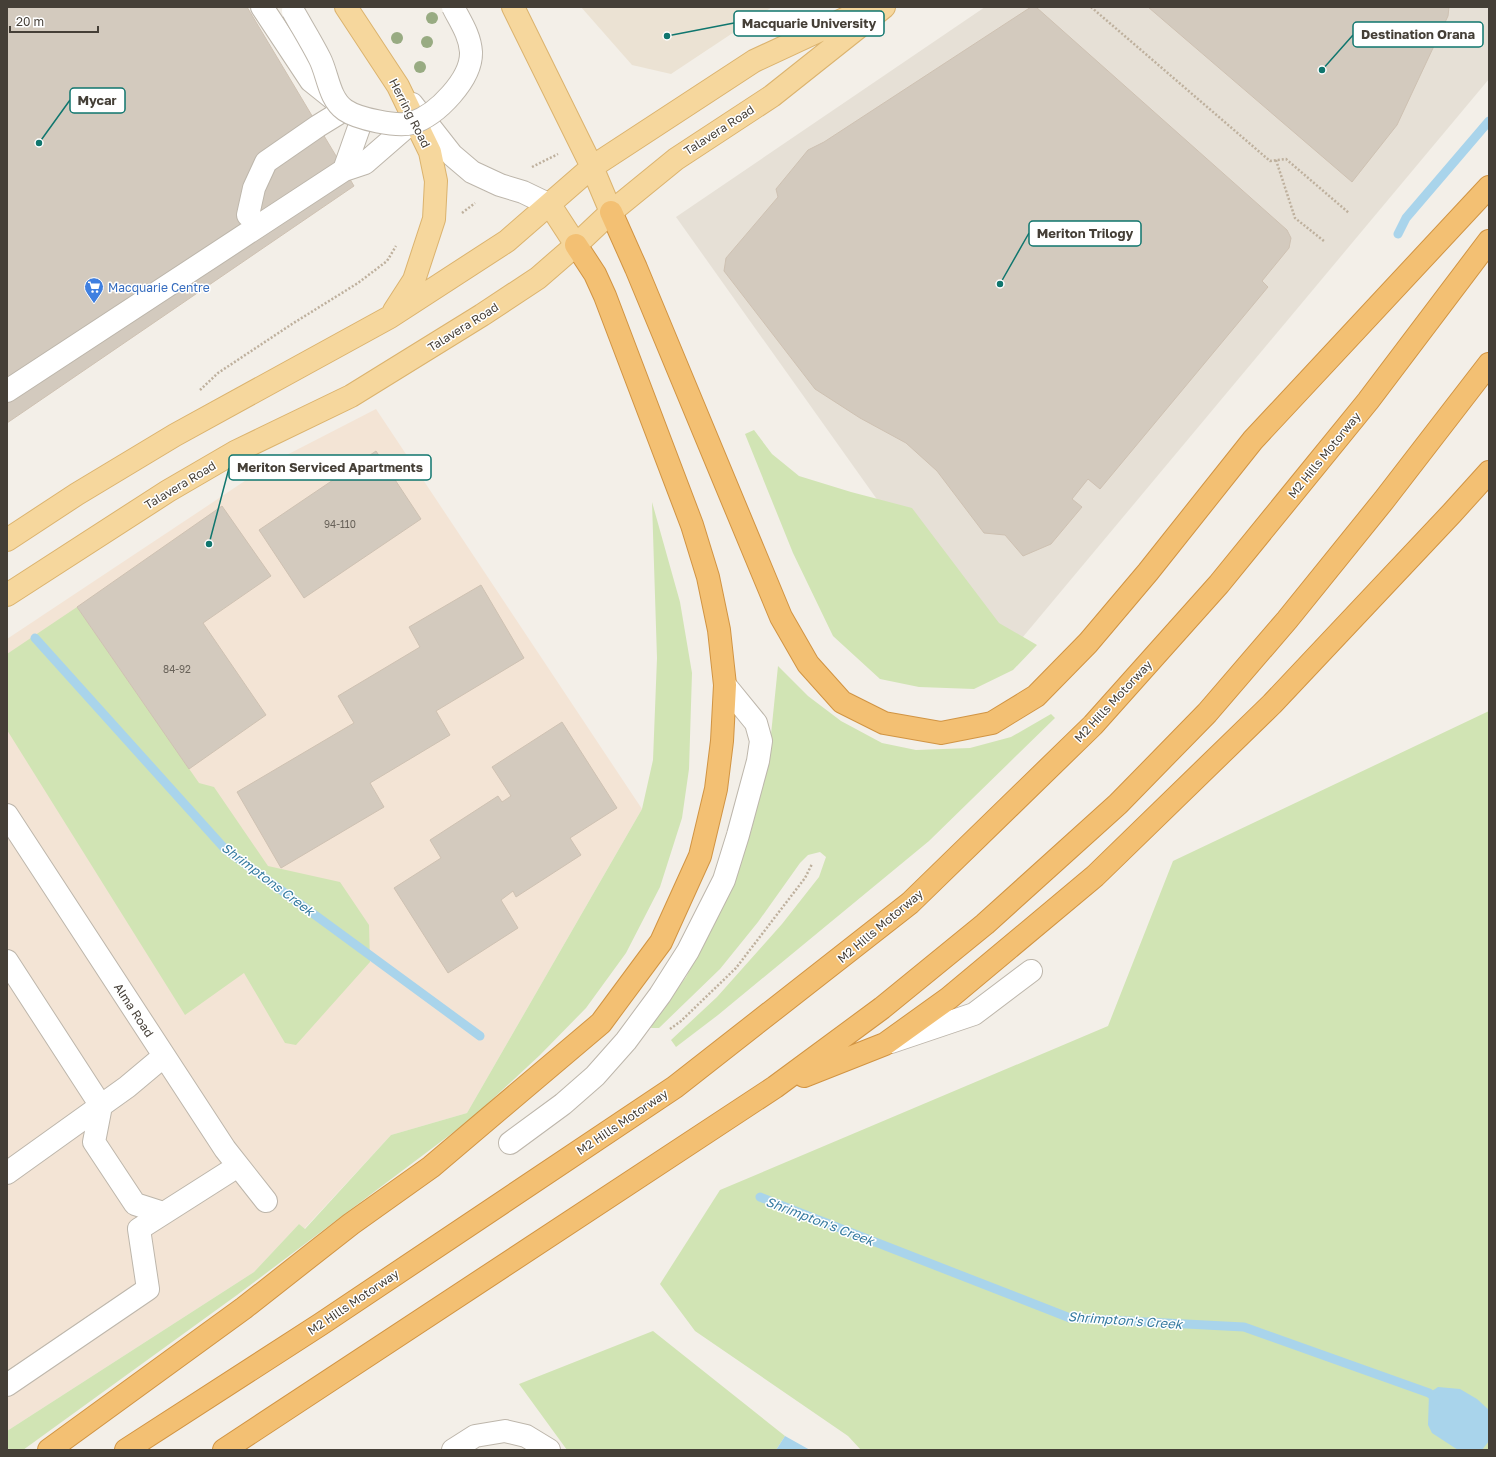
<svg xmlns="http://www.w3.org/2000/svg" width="1496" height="1457" font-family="'Golos Text',sans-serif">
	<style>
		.residential { fill: #e6e0d6 }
		.commercial { fill: #f3e4d5 }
		.education { fill: #ebe2d3 }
		.green { fill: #d1e4b4 }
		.water { fill: #a9d4eb }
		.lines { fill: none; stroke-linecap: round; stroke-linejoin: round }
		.stream { stroke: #a9d4eb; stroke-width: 9 }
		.building { fill: #d3cabe; stroke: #cec1b2 }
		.minor-casing { stroke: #bdb6ab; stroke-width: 24 }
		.major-casing { stroke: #dbb36e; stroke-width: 24 }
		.highway-casing { stroke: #d19443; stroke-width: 24 }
		.path { stroke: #beb09d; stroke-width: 2.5; stroke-dasharray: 2 2; stroke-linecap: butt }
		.minor { stroke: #fff; stroke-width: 22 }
		.major { stroke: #f6d79d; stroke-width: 22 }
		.highway { stroke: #f3c073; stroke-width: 22 }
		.minor-bridge-casing { stroke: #bdb6ab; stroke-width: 24; stroke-linecap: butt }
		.minor-bridge { stroke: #fff; stroke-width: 22 }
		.tree { fill: #98ab82 }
		.labels { text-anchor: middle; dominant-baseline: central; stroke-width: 3; stroke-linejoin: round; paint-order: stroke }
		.number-label { font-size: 10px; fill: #686259 }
		.street-label { font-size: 12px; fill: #453f37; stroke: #fff }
		.shop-label { font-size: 12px; fill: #366cbe; stroke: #fff; text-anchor: start }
		.water-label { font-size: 13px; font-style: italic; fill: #367ba1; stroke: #fff }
		.leader { fill: none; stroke: #0f766e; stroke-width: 1.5 }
		.callout-dot { fill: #0f766e; stroke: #fff; stroke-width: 1.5 }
		.callout { fill: #fff; stroke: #0f766e; stroke-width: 1.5 }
		.callout-label { font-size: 13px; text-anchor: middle; font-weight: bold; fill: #453f37 }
	</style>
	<rect width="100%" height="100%" fill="#f3efe8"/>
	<path class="residential" d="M985,7H1489V79L997,668L676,217Z"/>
	<path class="commercial" d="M376,409L642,809L467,1113L391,1135L304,1229L299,1224L254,1272L7,1431V639L275,461Z"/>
	<path class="education" d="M581,7H772L671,74L632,65Z"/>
	<path class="green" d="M754,430L772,454L799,476L851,492L912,508L999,623L1037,645L1013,670L974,689L919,687L880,679L833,636L793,553L745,434Z
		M652,502L680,602L692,673L689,769L682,818L660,887L626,953L586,1008L540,1055L471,1119L237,1295L23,1450H7V1431L254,1272L299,1224L305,1229L391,1135L467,1113L642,809L653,760L657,658Z
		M77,607L199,783L214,787L268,866L340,882L369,925L370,962L296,1045L285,1043L244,973L185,1015L7,730V654Z
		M778,666L808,696L841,721L882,743L916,750L970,748L1011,737L1051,714L1055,718L929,841L718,1015L676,1047L671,1040L717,997L782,924L819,877L826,857L820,852L808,855L800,863L758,922L720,969L659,1028H651L653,1021L686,977L717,917L751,832L769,754Z
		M1489,711V1450H861L848,1436L695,1331L660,1284L720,1190L1108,1026L1173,861Z
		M653,1331L785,1436L776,1450H567L519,1384Z"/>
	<path class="water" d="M1438,1387L1460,1389L1477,1399L1489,1410V1441L1482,1450H1458L1432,1433L1428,1425L1429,1393Z
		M785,1436L810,1450H776Z"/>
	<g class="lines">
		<path class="stream" d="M1398,234L1406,218L1489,121
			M35,638L225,849L480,1036
			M760,1197L1070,1318L1244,1327L1429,1393L1438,1400"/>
	</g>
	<path class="building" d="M7,7H247L354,186L7,423Z
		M1031,7H1036L1287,230L1291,238L1289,248L1262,281L1268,287L1100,489L1088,479L1072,499L1082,507L1051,544L1023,556L1005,535L984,533L937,471L906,443L860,418L815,389L724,271L726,258L778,197L776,189L808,150L824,142Z
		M1148,7H1449L1448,16L1397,125L1352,182Z
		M376,451L421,519L304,598L259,530Z
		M222,506L271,576L203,623L266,715L189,769L77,607Z
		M481,585L524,658L436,711L450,735L370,783L384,807L281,868L237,792L354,723L338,696L420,647L409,627Z
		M562,722L617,808L570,838L581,855L516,897L513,891L501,900L518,928L448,973L394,888L441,858L430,840L498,796L502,802L511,796L492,767Z"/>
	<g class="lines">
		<g class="minor-casing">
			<path id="minor" d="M262,7L311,81L336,101
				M412,104L452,155L472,172L500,185L523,192L550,205
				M344,170L362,119
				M248,215L254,188L266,162L318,126L344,110
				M7,391L344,170L365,163L411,123
				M7,815L225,1149L266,1201
				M7,961L101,1106L94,1142L135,1204L163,1213
				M891,1042L974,1014L1031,971
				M510,1143L563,1104L595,1076L626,1041L660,995L688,951L724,880L738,835L758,761L761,741L756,723L725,685
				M7,1173L127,1087L164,1056
				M7,1385L148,1289L139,1229L238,1166
				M453,1450L475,1436L505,1431L526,1436L549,1450"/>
		</g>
		<g class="major-casing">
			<path id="major" d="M346,7L398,86L430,152L436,181L434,219L414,280L394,311
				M513,7L592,167L611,212
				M550,205L576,245
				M7,540L77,494L175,435L390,317L507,241L592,167L754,61L870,7
				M7,595L168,491L235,452L351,396L482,315L538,278L576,245L611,212L676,159L772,96L884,7"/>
		</g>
		<g class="highway-casing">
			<path id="highway" d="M611,212L636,268L781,617L808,664L842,702L884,723L941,733L992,723L1036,696L1088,643L1148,572L1253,440L1489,187
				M804,1076L885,1044L949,998L1095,876L1272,704L1452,513L1489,472
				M49,1450L244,1308L351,1224L431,1167L601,1023L661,942L700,856L716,789L722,741L725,685L719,630L708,577L692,525L605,296L595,274L576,245
				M126,1450L321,1324L675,1087L910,903L1093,725L1219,584L1368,401L1489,241
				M224,1450L775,1087L882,1008L985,924L1118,804L1207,713L1287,620L1384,500L1489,364"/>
		</g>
		<path class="path" d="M1091,7L1270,161L1286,159L1349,213
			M1276,160L1295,218L1325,242
			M532,167L558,154
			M462,213L475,203
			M200,390L218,373L292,324L358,283L387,261L396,246
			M670,1029L681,1021L736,968L805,878L812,864"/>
		<use href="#minor" class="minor"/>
		<use href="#major" class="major"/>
		<use href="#highway" class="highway"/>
		<g class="minor-bridge-casing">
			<path id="minor-bridge" d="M293,11C302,27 312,43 320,59C328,75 329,99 345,110C358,119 397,127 412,123C437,115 472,79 471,52C470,35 460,21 453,7"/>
		</g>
		<use href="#minor-bridge" class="minor-bridge"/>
	</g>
	<g class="tree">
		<circle cx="432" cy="18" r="6"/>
		<circle cx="397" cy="38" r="6"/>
		<circle cx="427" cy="42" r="6"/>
		<circle cx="420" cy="67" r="6"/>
	</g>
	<defs>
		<g id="supermarket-pin" transform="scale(1)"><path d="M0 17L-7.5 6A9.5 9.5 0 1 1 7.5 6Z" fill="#3f7fe0" stroke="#fff"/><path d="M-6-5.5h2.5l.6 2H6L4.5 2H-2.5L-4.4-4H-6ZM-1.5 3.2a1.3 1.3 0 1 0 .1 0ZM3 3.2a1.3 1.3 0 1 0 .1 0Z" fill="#fff"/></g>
	</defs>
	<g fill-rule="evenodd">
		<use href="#supermarket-pin" x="94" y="287"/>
	</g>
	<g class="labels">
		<g class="number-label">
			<text x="340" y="524">94-110</text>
			<text x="177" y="669">84-92</text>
		</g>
		<g class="street-label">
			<text transform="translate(410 113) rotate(63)">Herring Road</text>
			<text transform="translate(719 130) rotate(-33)">Talavera Road</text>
			<text transform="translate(463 327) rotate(-32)">Talavera Road</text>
			<text transform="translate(1324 455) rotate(-51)">M2 Hills Motorway</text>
			<text transform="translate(180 485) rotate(-31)">Talavera Road</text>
			<text transform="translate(1113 701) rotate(-47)">M2 Hills Motorway</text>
			<text transform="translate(880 926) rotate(-40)">M2 Hills Motorway</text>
			<text transform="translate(134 1010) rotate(57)">Alma Road</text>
			<text transform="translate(622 1122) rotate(-34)">M2 Hills Motorway</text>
			<text transform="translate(353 1302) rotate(-34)">M2 Hills Motorway</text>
		</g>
		<g class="shop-label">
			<text x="108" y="287">Macquarie Centre</text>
		</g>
		<g class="water-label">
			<text transform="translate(268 879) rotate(37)">Shrimptons Creek</text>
			<text transform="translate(820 1221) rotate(21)">Shrimpton's Creek</text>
			<text transform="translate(1125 1320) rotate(4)">Shrimpton's Creek</text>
		</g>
	</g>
	<path class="leader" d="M667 36L734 23M1322 70L1353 35M39 143L70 100M1000 284L1029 233M209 544L229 468"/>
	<g class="callout-dot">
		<circle cx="667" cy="36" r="4"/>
		<circle cx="1322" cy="70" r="4"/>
		<circle cx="39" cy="143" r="4"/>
		<circle cx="1000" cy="284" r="4"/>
		<circle cx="209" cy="544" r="4"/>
	</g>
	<g class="callout">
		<rect x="734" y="11" width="150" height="25" rx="4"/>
		<rect x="1353" y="22" width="130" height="25" rx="4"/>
		<rect x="70" y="88" width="55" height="25" rx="4"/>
		<rect x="1029" y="221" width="112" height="25" rx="4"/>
		<rect x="229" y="455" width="202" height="25" rx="4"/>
	</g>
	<g class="callout-label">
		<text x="809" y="28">Macquarie University</text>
		<text x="1418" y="39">Destination Orana</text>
		<text x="97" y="105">Mycar</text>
		<text x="1085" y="238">Meriton Trilogy</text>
		<text x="330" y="472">Meriton Serviced Apartments</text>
	</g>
	<rect width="1496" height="1457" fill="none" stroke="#453f37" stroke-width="16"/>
	<path d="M10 26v6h88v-6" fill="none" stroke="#453f37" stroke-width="2"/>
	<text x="16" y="26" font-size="12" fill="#453f37" stroke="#ffffff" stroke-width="3" paint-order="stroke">20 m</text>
</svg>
